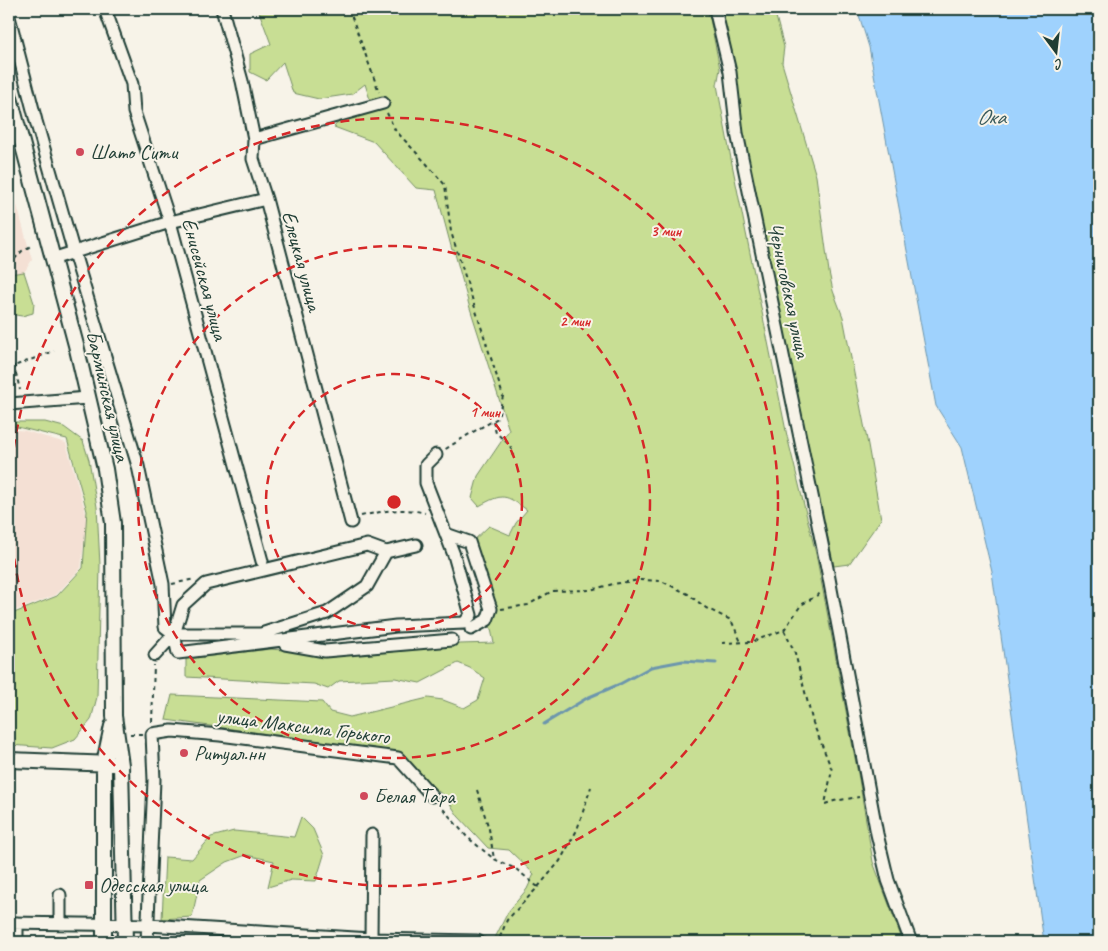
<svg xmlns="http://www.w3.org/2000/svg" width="1108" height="951" font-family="Caveat,sans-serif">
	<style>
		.built { fill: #f4e0d4 }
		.green { fill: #c8de94; stroke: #748e64 }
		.water { fill: #9fd2fd; stroke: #6c96ad }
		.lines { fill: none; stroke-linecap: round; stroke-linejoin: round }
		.stream { stroke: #6c96ad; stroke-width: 3 }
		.minor-casing { stroke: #1f3d34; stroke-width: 15 }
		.major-casing { stroke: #1f3d34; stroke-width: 18 }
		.path { stroke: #1f3d34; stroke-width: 2; stroke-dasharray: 4 4; stroke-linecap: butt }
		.minor { stroke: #f7f3e8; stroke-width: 11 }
		.major { stroke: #f7f3e8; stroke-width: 14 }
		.ring { fill: none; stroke: #d62828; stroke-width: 2.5; stroke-dasharray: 9 6 }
		.poi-dot { fill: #d1495b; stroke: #f7f3e8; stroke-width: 2 }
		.labels { text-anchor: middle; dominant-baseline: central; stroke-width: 4; stroke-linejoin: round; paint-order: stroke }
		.poi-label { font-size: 21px; fill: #1f3d34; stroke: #f7f3e8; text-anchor: start }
		.street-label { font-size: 21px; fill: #1f3d34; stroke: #f7f3e8 }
		.water-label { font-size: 22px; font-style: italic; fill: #395b5c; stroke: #f7f3e8 }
		.centre { fill: #d62828; stroke: #f7f3e8; stroke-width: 2.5 }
		.ring-label { font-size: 15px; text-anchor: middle; font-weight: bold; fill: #d62828; stroke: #f7f3e8; stroke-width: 4; stroke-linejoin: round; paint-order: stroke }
	</style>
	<rect width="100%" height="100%" fill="#f7f3e8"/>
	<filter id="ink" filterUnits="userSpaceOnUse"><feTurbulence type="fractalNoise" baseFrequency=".02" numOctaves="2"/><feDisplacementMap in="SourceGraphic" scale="10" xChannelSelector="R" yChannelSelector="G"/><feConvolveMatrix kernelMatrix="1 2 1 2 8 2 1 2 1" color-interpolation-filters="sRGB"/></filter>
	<g filter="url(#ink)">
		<path class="built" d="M9,176L32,260L9,296Z
			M9,429L26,431L66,443L87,517L81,568L56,595L9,613Z"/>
		<path class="green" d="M258,9H708L720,69L717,85L732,164L787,436L816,554L859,779L873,862L903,942H493L508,912L527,889L534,874L509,850L488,848L458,816L447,799L416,771L400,752L166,720L172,695L322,702L330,712L350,717L428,698L443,700L464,708L478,700L485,678L470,668L458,663L420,683L395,678L339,681L328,689L314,684L186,677V659L270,649L331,654L460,644L494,643L472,542L489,526L510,535L516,523L527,510C505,494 503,493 479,506L472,498L478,476L509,430L469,305L454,250H452L436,190L416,188L374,142L334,127L340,120L374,112L365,84L352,94L319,99L293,93L283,62L266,80L250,72V54L271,44Z
			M720,9H774L784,47L782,63L816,176L829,272L833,291L843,317L868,445L881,519L849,564L834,566L764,247L744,139L735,70Z
			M24,272L34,303L33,313L22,316L9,314V274Z
			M9,422H45L64,427L83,441L89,460L97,507L100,565L97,697L91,720L75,739L52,748L9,745V615L57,596L83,568L87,511L67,439L9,425Z
			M301,817L313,829L324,855L316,881L291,880L268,887L274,861L246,855L227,862L200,880L192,917L162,919L165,857L192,859L211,837L234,831L294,837Z"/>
		<path class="water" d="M857,9H1099V942H1044L992,572L962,447L936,406L869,47Z"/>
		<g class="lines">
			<path class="stream" d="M544,724L587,698L620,684L651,667L683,661L716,663"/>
			<g class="minor-casing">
				<path id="minor" d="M105,9L132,84L134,112L170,222L262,561
					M222,9L242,81L254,139L253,159L266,199L351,522
					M715,9L730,72L737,133L828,573L877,834L888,880L911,942
					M9,17L36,121L74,253L138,466L163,584L165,627L174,634L178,653L396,626L464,623L471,615L454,555L426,483V465L436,455
					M254,139L383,103
					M52,259L170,222L266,199
					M9,404L88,398
					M446,534L469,542L491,609L487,620L471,629
					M386,552L416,545
					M285,644L325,651L452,640
					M155,655L174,634H261L327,613L367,586L386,552L367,545L206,584L183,605L174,634
					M9,923L148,925L371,939L477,941L479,942
					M60,924V895
					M371,939L372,835
					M17,942V923
					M147,942L154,780L152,734L172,731L220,735L398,758L432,796"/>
			</g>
			<g class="major-casing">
				<path id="major" d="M9,94L76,345L105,469L113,523L114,716L121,765L125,942
					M9,760L113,764
					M104,942V763L112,726"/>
			</g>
			<path class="path" d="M349,9L379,92
				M387,113L395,130L426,163L445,185L451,232L503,396L498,418L471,433L444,450
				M9,265L22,251L33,245
				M14,365L20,390
				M9,368L54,351
				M493,421L496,433L510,445L513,456
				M361,516C383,511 403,507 425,513
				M172,584L195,579
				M501,609L528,605L552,591L590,590L613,584L640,580L661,581L688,594L706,608L731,620L741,642
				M784,630L795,653L813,723L832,770L825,804
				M722,643L751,642L784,630L801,605L821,593
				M152,722L154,665
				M130,734H142
				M477,790L489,829L494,859
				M438,803L467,837L494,859L516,869L538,887L507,920L498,942
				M825,804L834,801L859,797
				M538,887L560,861L577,830L591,787
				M29,940H70L78,936"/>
			<use href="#minor" class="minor"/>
			<use href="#major" class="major"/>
		</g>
	</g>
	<g class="ring">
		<circle cx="394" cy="502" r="128"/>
		<circle cx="394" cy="502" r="256"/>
		<circle cx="394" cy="502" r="384"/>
	</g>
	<g class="poi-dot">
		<circle cx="80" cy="152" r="5"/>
		<circle cx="184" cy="753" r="5"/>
		<circle cx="364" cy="796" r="5"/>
		<rect x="84" y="880" width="10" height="10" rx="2.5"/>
	</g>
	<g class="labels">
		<g class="poi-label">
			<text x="90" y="152">Шато Сити</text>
			<text x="194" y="753">Ритуал.нн</text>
			<text x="374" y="796">Белая Тара</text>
			<text x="99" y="885">Одесская улица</text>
		</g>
		<g class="street-label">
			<text transform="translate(302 261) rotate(75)">Елецкая улица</text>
			<text transform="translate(205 279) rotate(75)">Енисейская улица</text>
			<text transform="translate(789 290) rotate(78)">Черниговская улица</text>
			<text transform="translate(108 396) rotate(77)">Барминская улица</text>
			<text transform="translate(303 726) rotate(7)">улица Максима Горького</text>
		</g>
		<g class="water-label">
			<text x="991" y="117">Ока</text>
		</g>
	</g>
	<circle cx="394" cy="502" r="8" class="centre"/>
	<g class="ring-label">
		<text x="666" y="236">3 мин</text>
		<text x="575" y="326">2 мин</text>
		<text x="485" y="417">1 мин</text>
	</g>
	<rect width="1108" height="951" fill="none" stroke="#f7f3e8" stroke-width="30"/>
	<rect x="15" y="15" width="1078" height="921" fill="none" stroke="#1f3d34" stroke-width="2" filter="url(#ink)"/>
	<g transform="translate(1056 52) rotate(165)" stroke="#f7f3e8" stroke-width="4" paint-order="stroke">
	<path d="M0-4L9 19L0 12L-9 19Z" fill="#1f3d34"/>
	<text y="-8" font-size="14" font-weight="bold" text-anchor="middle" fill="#1f3d34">С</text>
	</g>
</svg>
